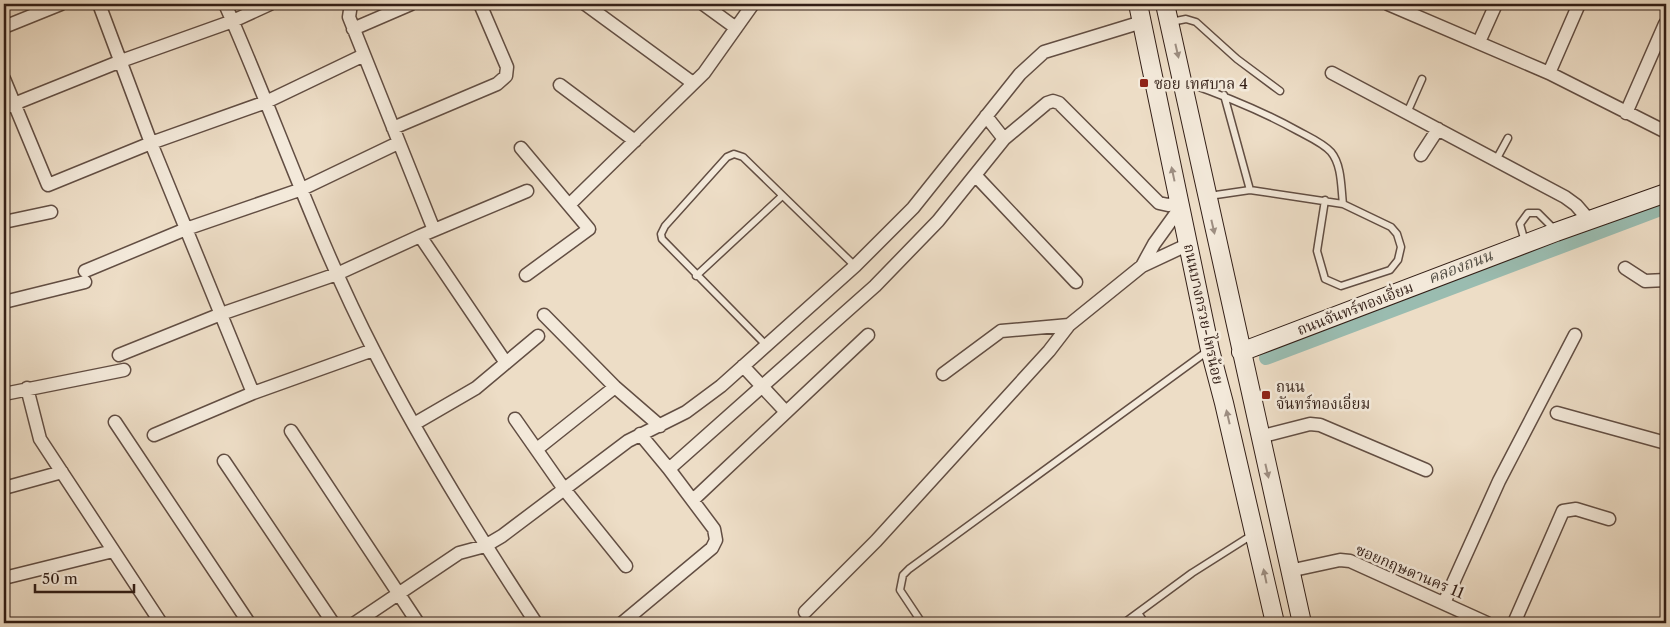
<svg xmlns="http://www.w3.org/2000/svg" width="1670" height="627" font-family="'Libre Caslon Text','Noto Serif Thai',serif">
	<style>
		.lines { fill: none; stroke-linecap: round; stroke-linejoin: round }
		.canal { stroke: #9abcb0; stroke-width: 14 }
		.lane-casing { stroke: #624e43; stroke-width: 9 }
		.street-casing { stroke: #624e43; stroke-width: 15 }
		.secondary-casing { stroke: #331f17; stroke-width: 20 }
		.lane { stroke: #f3e9da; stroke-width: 6 }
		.street { stroke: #f3e9da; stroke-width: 12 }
		.secondary { stroke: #f3e9da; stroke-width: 18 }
		.oneway { fill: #9d8e82 }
		.poi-dot { fill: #8f2418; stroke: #f3e9da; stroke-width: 2 }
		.labels { text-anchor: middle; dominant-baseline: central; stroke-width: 5; stroke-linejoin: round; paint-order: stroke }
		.poi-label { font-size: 15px; fill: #331f17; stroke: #f3e9da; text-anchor: start }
		.street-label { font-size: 15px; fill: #331f17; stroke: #f3e9da }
		.water-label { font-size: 16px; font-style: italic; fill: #524e45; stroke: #f3e9da }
	</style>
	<rect width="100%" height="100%" fill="#edddc6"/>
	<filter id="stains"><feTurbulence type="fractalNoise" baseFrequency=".004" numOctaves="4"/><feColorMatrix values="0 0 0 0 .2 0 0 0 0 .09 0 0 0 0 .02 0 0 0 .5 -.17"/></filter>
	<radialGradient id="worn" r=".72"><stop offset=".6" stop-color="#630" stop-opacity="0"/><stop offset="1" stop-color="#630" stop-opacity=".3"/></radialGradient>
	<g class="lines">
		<path class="canal" d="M1266,358L1666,207"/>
		<g class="lane-casing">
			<path id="lane" d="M1171,22L1186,19L1196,22L1237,59L1280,91
				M1185,82C1225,96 1262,111 1298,131C1309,137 1323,143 1331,152C1342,165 1341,188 1343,204
				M1224,95L1250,190
				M1407,113L1422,79
				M1496,160L1508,138
				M1209,196L1250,190L1343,204L1391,227L1397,234L1401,247L1398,260L1390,270L1341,286L1325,279L1317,251L1325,200
				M1525,242L1520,224L1528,213H1538L1555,230
				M696,276L781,197
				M766,345L662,239L661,234L665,226L727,157L734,154L743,157L855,266
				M1138,613L1145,623
				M922,623L900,590L903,575L909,569L1209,350
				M1124,623L1192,573L1252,535"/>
		</g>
		<g class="street-casing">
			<path id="street" d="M99,4L151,143L253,393
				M225,4C276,119 316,239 374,351C422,445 478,535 536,623
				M351,4L349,17L434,230
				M585,4L693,83
				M703,4L736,28
				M1388,4L1549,73L1666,132
				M4,27L61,4
				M353,29L411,4
				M1479,42L1496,4
				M1332,73L1565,197L1576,205L1589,220
				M1549,73L1579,4
				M4,79L48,185L151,143L266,102L364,55
				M560,85L635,141
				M4,108L121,61L233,21L270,4
				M1626,113L1665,24
				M986,116L1004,139
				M393,128L497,84L506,76L507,67L480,4
				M521,148L589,229L526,275
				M1421,155L1438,129
				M975,175L1076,282
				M569,205L704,73L753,4
				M4,222L51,212
				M420,236L506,363
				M1142,266L1154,244L1180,208
				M1625,268L1645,281L1666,280
				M85,271L186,229L302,189L398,143
				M4,302L85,282
				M544,315L615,387L660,426
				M119,355L221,314L337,274L420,236L527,191
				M743,366L785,411
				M943,374L1001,331L1069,325
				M27,388L40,439L161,623
				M4,394L124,370
				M1557,413L1666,443
				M515,419L564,489L626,566
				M115,422L249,623
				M414,424L476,388L538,336
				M291,431L418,623
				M154,435L253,393L373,350
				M1259,437L1310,424L1320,425L1426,470
				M537,449L615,387
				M224,461L333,623
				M669,469L875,286L938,221L1004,139L1047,103L1053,101L1059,103L1159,203L1168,205L1179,203
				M4,488L62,472
				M693,500L868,335
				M1289,571L1340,560L1350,561L1487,623
				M4,578L113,551
				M1444,603L1499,481L1575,335
				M805,612L876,541L1049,351L1069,325L1142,266L1189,244
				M355,623L459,553L485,546L502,536L628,441L686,412L721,386L855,266L913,208L1020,74L1044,52L1142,22
				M622,623L712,548L716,540L714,529L669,469L640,434
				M1514,623L1563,511L1576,509L1609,519"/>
		</g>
		<g class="secondary-casing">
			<path id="secondary" d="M1138,4L1210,350L1224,403L1275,623
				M1165,4L1302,623
				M1241,352L1556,232L1666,193"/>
		</g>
		<use href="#lane" class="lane"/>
		<use href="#street" class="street"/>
		<use href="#secondary" class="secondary"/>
	</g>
	<defs><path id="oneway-solid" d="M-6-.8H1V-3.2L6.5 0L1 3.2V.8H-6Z" transform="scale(1.25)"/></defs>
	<g class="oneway">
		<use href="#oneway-solid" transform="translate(1177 51) rotate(77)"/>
		<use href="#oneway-solid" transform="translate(1173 174) rotate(-102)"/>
		<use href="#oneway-solid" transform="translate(1213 227) rotate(77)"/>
		<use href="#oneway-solid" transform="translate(1228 417) rotate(-103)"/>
		<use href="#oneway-solid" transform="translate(1267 471) rotate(77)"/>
		<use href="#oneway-solid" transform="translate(1265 576) rotate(-102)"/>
	</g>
	<g class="poi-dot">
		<rect x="1139" y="78" width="10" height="10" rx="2.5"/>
		<rect x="1261" y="390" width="10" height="10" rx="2.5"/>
	</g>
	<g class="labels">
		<g class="poi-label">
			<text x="1154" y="83">ซอย เทศบาล 4</text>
			<text x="1276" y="386">ถนน<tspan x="1276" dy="17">จันทร์ทองเอี่ยม</tspan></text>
		</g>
		<g class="street-label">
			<text transform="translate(1355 308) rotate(-21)">ถนนจันทร์ทองเอี่ยม</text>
			<text transform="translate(1204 314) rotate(78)">ถนนบางกรวย-ไทรน้อย</text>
			<text transform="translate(1410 571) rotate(23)">ซอยกฤษดานคร 11</text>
		</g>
		<g class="water-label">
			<text transform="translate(1460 266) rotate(-21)">คลองถนน</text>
		</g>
	</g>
	<rect width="1670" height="627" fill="none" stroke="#edddc6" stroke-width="20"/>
	<rect x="5" y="5" width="1660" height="617" fill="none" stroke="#331f17" stroke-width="2.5"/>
	<rect x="10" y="10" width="1650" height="607" fill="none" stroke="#331f17"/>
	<path d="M35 584v8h99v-8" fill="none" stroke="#331f17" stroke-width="2.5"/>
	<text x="42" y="584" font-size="15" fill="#331f17" stroke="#f3e9da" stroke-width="4" paint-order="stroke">50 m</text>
	<rect width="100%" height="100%" filter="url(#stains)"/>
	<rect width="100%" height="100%" fill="url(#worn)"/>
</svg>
